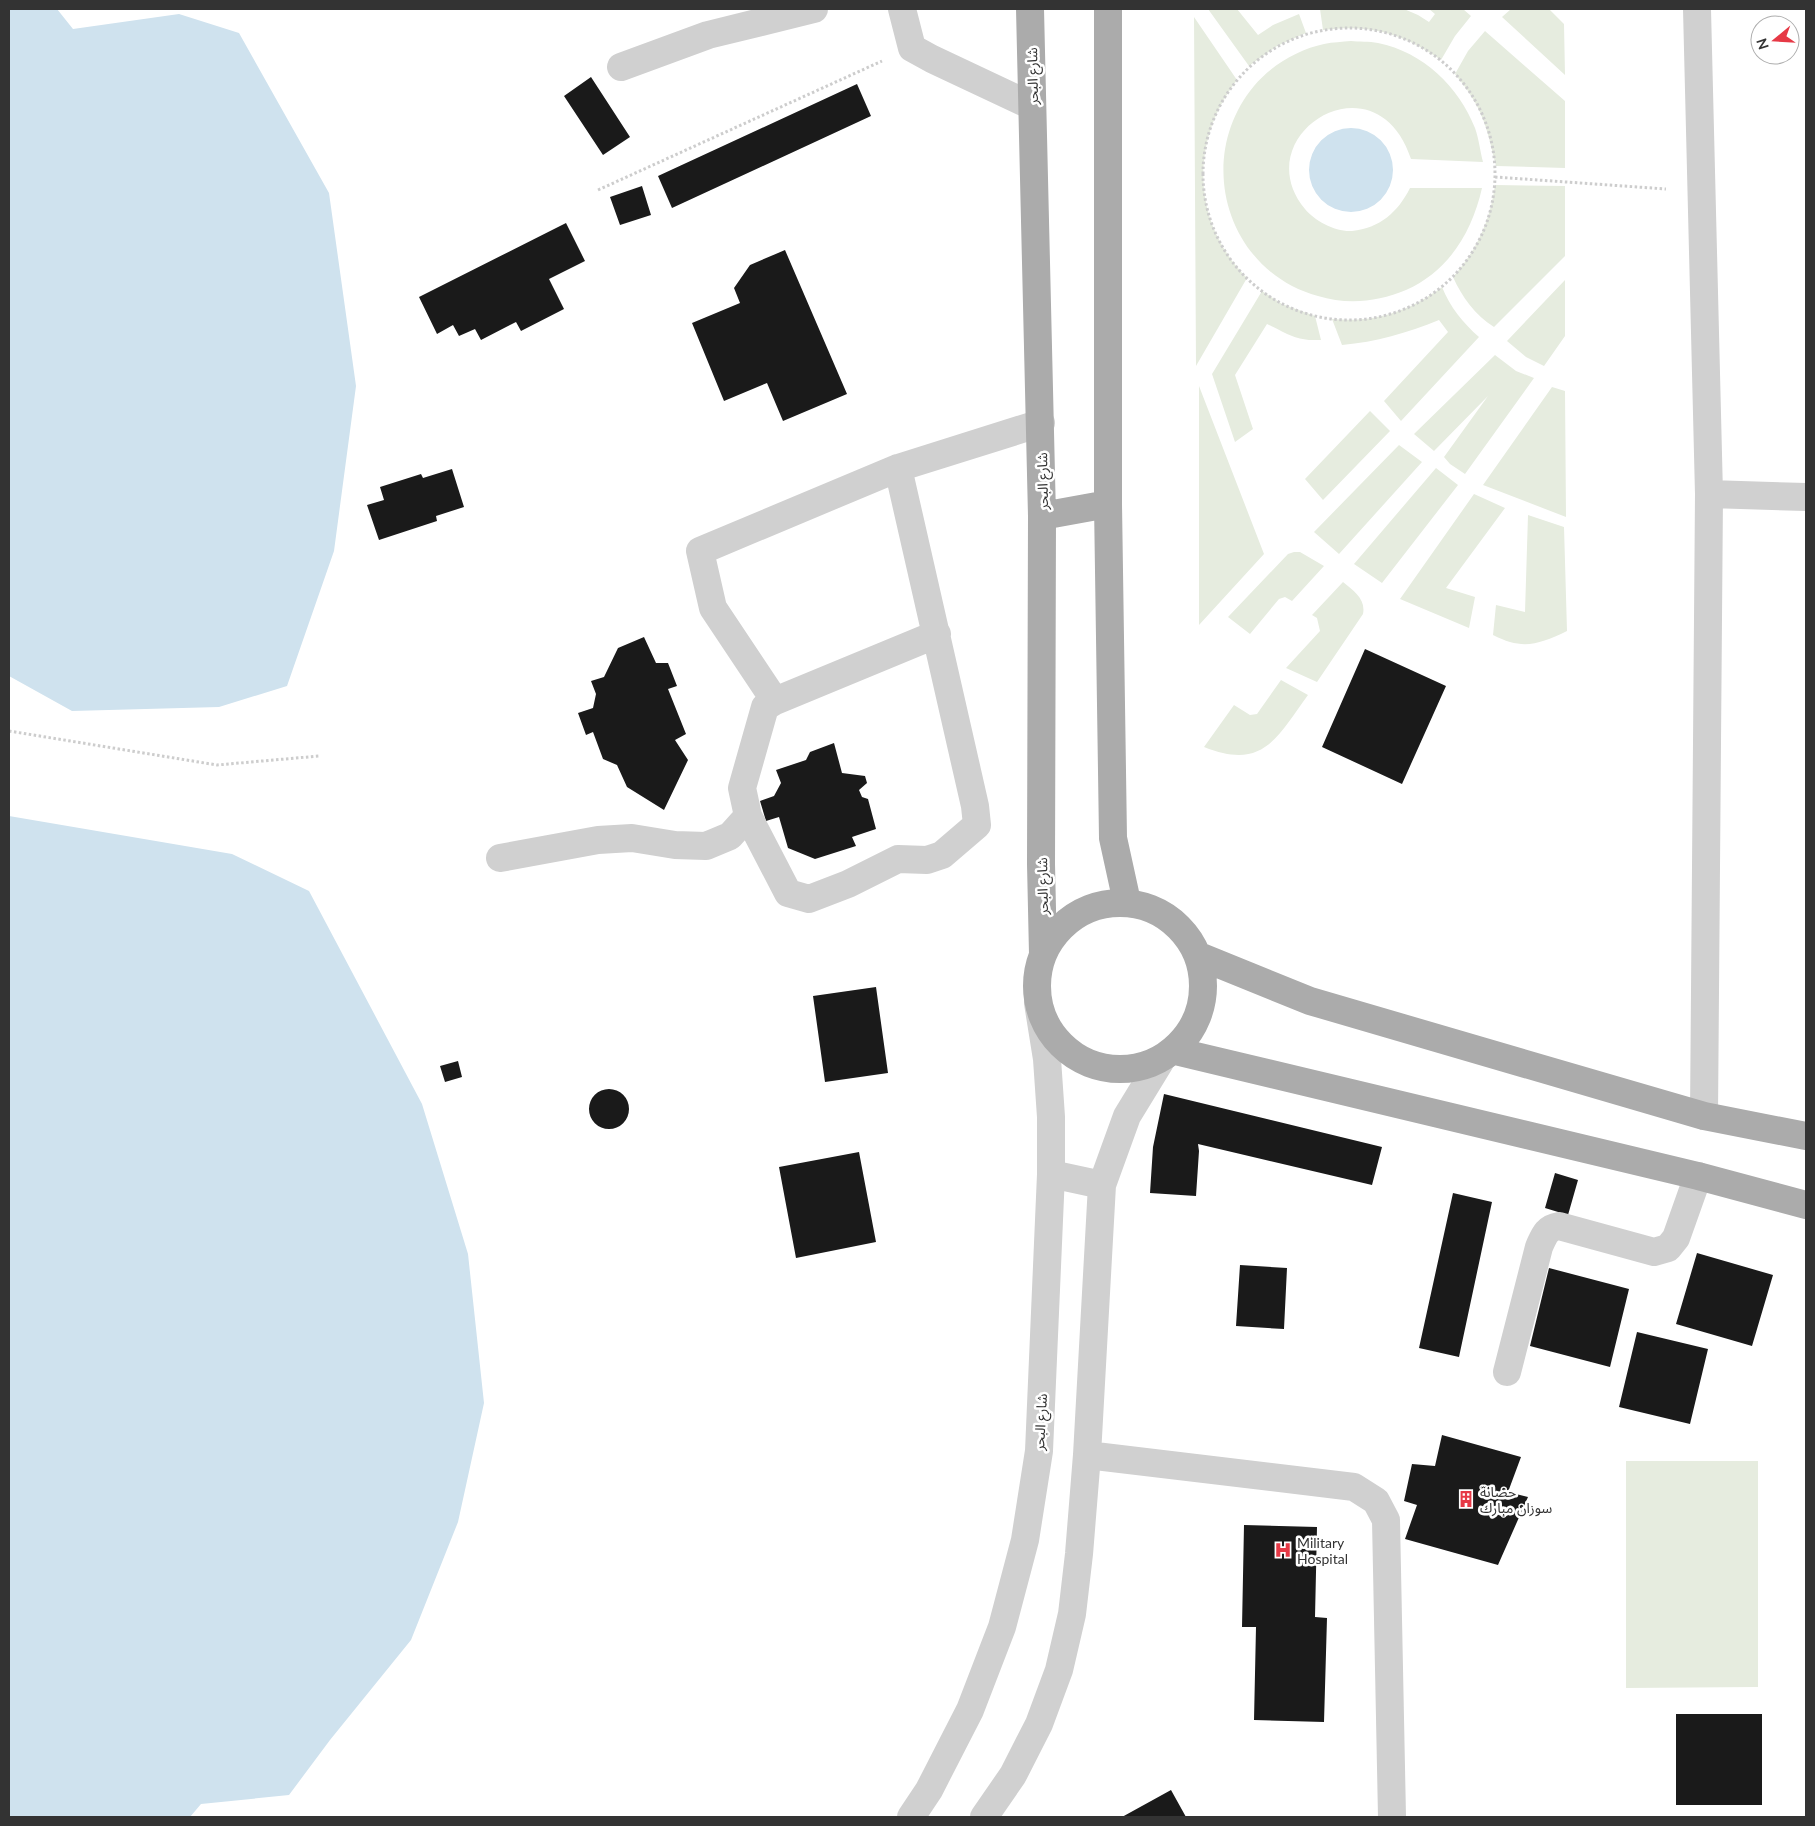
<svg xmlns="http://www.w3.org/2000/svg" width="1815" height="1826" font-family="Lato,'Noto Sans Arabic',sans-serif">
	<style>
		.green { fill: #e6ecdf }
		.water { fill: #cfe2ee }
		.building { fill: #1a1a1a }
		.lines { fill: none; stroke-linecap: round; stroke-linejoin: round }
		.path { stroke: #cdcdcd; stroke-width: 3; stroke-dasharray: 2.5 2.5; stroke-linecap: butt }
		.minor { stroke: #d0d0d0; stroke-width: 28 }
		.major { stroke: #ababab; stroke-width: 28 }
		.labels { text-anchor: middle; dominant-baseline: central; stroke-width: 5; stroke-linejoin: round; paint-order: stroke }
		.street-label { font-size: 14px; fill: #333; stroke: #fff }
		.poi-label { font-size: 14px; fill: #333; stroke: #fff; text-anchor: start }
	</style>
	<rect width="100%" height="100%" fill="#fff"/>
	<path class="green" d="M1208,9H1237L1258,35L1273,25L1299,14L1306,33L1277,46L1249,66Z
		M1320,9H1404L1418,15L1429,22L1435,14L1429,9H1463L1471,16L1455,36L1441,60C1402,33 1370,24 1323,30Z
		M1511,9H1549L1564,24L1565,75L1502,17Z
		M1194,17L1237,80C1190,141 1191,222 1247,278L1196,366Z
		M1485,31L1565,101V168L1496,166C1486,125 1483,108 1455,74L1468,51Z
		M1351,41C1359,42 1369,41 1378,43C1423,52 1459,87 1475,128C1479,139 1480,151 1483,162L1411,159C1376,52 1244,135 1305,209C1315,221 1335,232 1352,231C1380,228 1398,212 1410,188H1482C1472,232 1449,271 1406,290C1378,302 1347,305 1318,296C1226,271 1194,158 1254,86C1270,66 1299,49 1324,44C1333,42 1342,42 1351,41Z
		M1495,185L1565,186V256L1494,327C1475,315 1462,297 1453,277C1477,250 1490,221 1495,185Z
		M1565,280V336L1544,366L1526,357L1507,341Z
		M1442,287C1450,307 1463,323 1479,337L1401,421L1384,401L1448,332L1439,320C1407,333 1376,342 1342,345L1332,319C1373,323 1409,312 1442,287Z
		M1262,291L1282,304L1315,316L1321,340C1295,341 1289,334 1267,324L1235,375L1253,429L1235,442L1212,374Z
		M1495,355L1516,371L1534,378L1465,474L1450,464L1444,457L1488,396L1434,451L1414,434Z
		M1199,386L1264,554L1199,625Z
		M1552,387L1565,391L1566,517L1483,485Z
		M1370,411L1390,431L1323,500L1305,479Z
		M1399,445L1422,462L1339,554L1314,532Z
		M1436,468L1458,485L1382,583L1354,564Z
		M1474,494L1505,508L1446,588L1475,597L1469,628L1400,599Z
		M1528,515L1564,527L1567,631C1538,645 1522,650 1493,635L1496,605L1525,612Z
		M1294,552H1300L1324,566L1292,601L1285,597L1279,599L1250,634L1228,617L1288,554Z
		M1343,582C1354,591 1366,599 1363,614L1317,682L1286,668L1320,631L1317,618L1312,615Z
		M1281,680L1308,695C1277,737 1264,771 1204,747L1234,705L1250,715L1257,714Z
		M1626,1461H1758V1687L1626,1688Z"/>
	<path class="water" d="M9,9H57L73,29L179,14L239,33L329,193L356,386L334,551L287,686L219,707L72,711L9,676Z
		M1309 170a42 42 0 1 1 84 0a42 42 0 1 1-84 0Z
		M9,816L232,854L309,891L422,1104L468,1254L484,1403L458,1522L411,1640L330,1740L289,1795L201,1804L190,1817H9Z"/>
	<path class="building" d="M591,77L630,137L603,155L564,96Z
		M857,84L871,116L672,208L658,176Z
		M642,186L651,215L620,225L610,197Z
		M566,223L585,261L549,279L564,309L521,331L516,322L481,340L475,329L459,336L453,325L437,334L419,297Z
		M785,250L847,394L783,421L767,383L724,401L692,323L740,303L734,288L750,265Z
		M452,469L464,507L436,516L437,521L379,540L367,505L384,500L380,487L421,474L423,478Z
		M644,637L656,663H668L677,686L668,689L686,734L675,740L688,760L664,810L627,787L617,765L603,759L593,732L586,735L578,713L593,708L596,694L591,681L604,677L618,648Z
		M1365,649L1446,686L1402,784L1322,747Z
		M834,743L842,773L865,776L867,783L859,790L862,797L868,799L876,829L852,837L856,846L815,859L788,848L779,817L766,821L760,801L774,796L781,783L776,770L806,760L810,752Z
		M876,987L888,1073L825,1082L813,996Z
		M458,1061L462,1077L445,1082L440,1066Z
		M589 1109a20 20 0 1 1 40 0a20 20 0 1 1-40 0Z
		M1164,1094L1382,1147L1372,1185L1198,1144L1199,1151L1196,1196L1150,1193L1153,1147Z
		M859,1152L876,1242L796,1258L779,1167Z
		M1555,1173L1578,1180L1568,1215L1545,1208Z
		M1453,1193L1492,1202L1459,1357L1419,1348Z
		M1697,1253L1773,1275L1752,1346L1676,1324Z
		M1240,1265L1287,1268L1284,1329L1236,1326Z
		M1549,1268L1629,1289L1610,1367L1530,1346Z
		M1637,1332L1708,1349L1690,1424L1619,1407Z
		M1442,1435L1521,1457L1508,1492L1528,1497L1498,1565L1405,1539L1417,1505L1404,1501L1412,1464L1435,1466Z
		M1244,1525L1317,1527L1315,1617L1327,1618L1324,1722L1254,1720L1256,1627H1242Z
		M1676,1714H1762V1805H1676Z
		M1171,1790L1186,1817H1122Z"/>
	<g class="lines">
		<path class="path" d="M1203 174a146 146 0 1 1 292 0a146 146 0 1 1-292 0Z
			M1495,177L1666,189
			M598,190L882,61
			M9,731L217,765L319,756"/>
		<path class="minor" d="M902,9L912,48L932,59L1032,106
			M1697,9L1709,494L1704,1116
			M621,67L708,35L814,9
			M1709,494L1806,497
			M775,701L937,634
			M748,816L788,893L809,899L848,884L898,859L927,860L942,855L977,825L975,806L898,468
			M500,858L598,840L632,838L675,845L706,846L730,836L748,816L742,788L765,707L775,701L713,608L700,551L898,468L1041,423
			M1051,1174L1102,1185
			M1507,1372L1539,1247C1544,1236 1546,1228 1559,1226L1654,1252L1668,1248L1676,1238L1698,1176
			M1087,1455L1354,1487L1376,1501L1386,1520L1392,1817
			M911,1817L929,1790L970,1710L1002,1627L1025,1540L1039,1451L1051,1174V1117L1047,1059L1038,1003
			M984,1817L1013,1775L1039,1724L1059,1670L1072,1614L1079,1554L1087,1455L1102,1185L1127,1116L1160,1062"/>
		<path class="major" d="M1030,9L1042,516L1041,864L1043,954
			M1108,9V504L1113,838L1127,902
			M1042,516L1108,504
			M1037 986a83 83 0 1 1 166 0a83 83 0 1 1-166 0Z
			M1199,956L1310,1001L1704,1116L1806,1136
			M1175,1051L1698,1176L1806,1205"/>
	</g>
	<defs>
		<g id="building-bare" transform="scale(1.35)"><path d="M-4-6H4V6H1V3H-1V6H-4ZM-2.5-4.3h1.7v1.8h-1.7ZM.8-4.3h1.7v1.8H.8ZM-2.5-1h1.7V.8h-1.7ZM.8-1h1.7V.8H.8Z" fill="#e63946" stroke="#fff" stroke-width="2.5" paint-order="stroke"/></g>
		<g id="hospital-bare" transform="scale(1.35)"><path d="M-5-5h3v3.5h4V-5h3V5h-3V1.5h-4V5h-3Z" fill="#e63946" stroke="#fff" stroke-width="2.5" paint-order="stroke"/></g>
	</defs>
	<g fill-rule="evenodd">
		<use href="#building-bare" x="1466" y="1499"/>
		<use href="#hospital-bare" x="1283" y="1550"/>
	</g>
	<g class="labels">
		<g class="street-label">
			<text transform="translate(1032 76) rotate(-91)">شارع البحر</text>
			<text transform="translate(1042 481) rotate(-91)">شارع البحر</text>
			<text transform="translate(1042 886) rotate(-91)">شارع البحر</text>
			<text transform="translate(1040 1422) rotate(-87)">شارع البحر</text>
		</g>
		<g class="poi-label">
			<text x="1480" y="1491">حضانة<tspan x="1480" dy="16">سوزان مبارك</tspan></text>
			<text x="1297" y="1542">Military<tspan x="1297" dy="16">Hospital</tspan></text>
		</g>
	</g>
	<rect width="1815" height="1826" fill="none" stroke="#333333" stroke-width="20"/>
	<g transform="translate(1775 40) rotate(252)"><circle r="24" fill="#ffffff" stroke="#adadad"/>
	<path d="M0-4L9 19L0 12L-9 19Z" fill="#e63946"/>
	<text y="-8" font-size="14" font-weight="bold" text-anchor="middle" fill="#333333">N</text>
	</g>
</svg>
